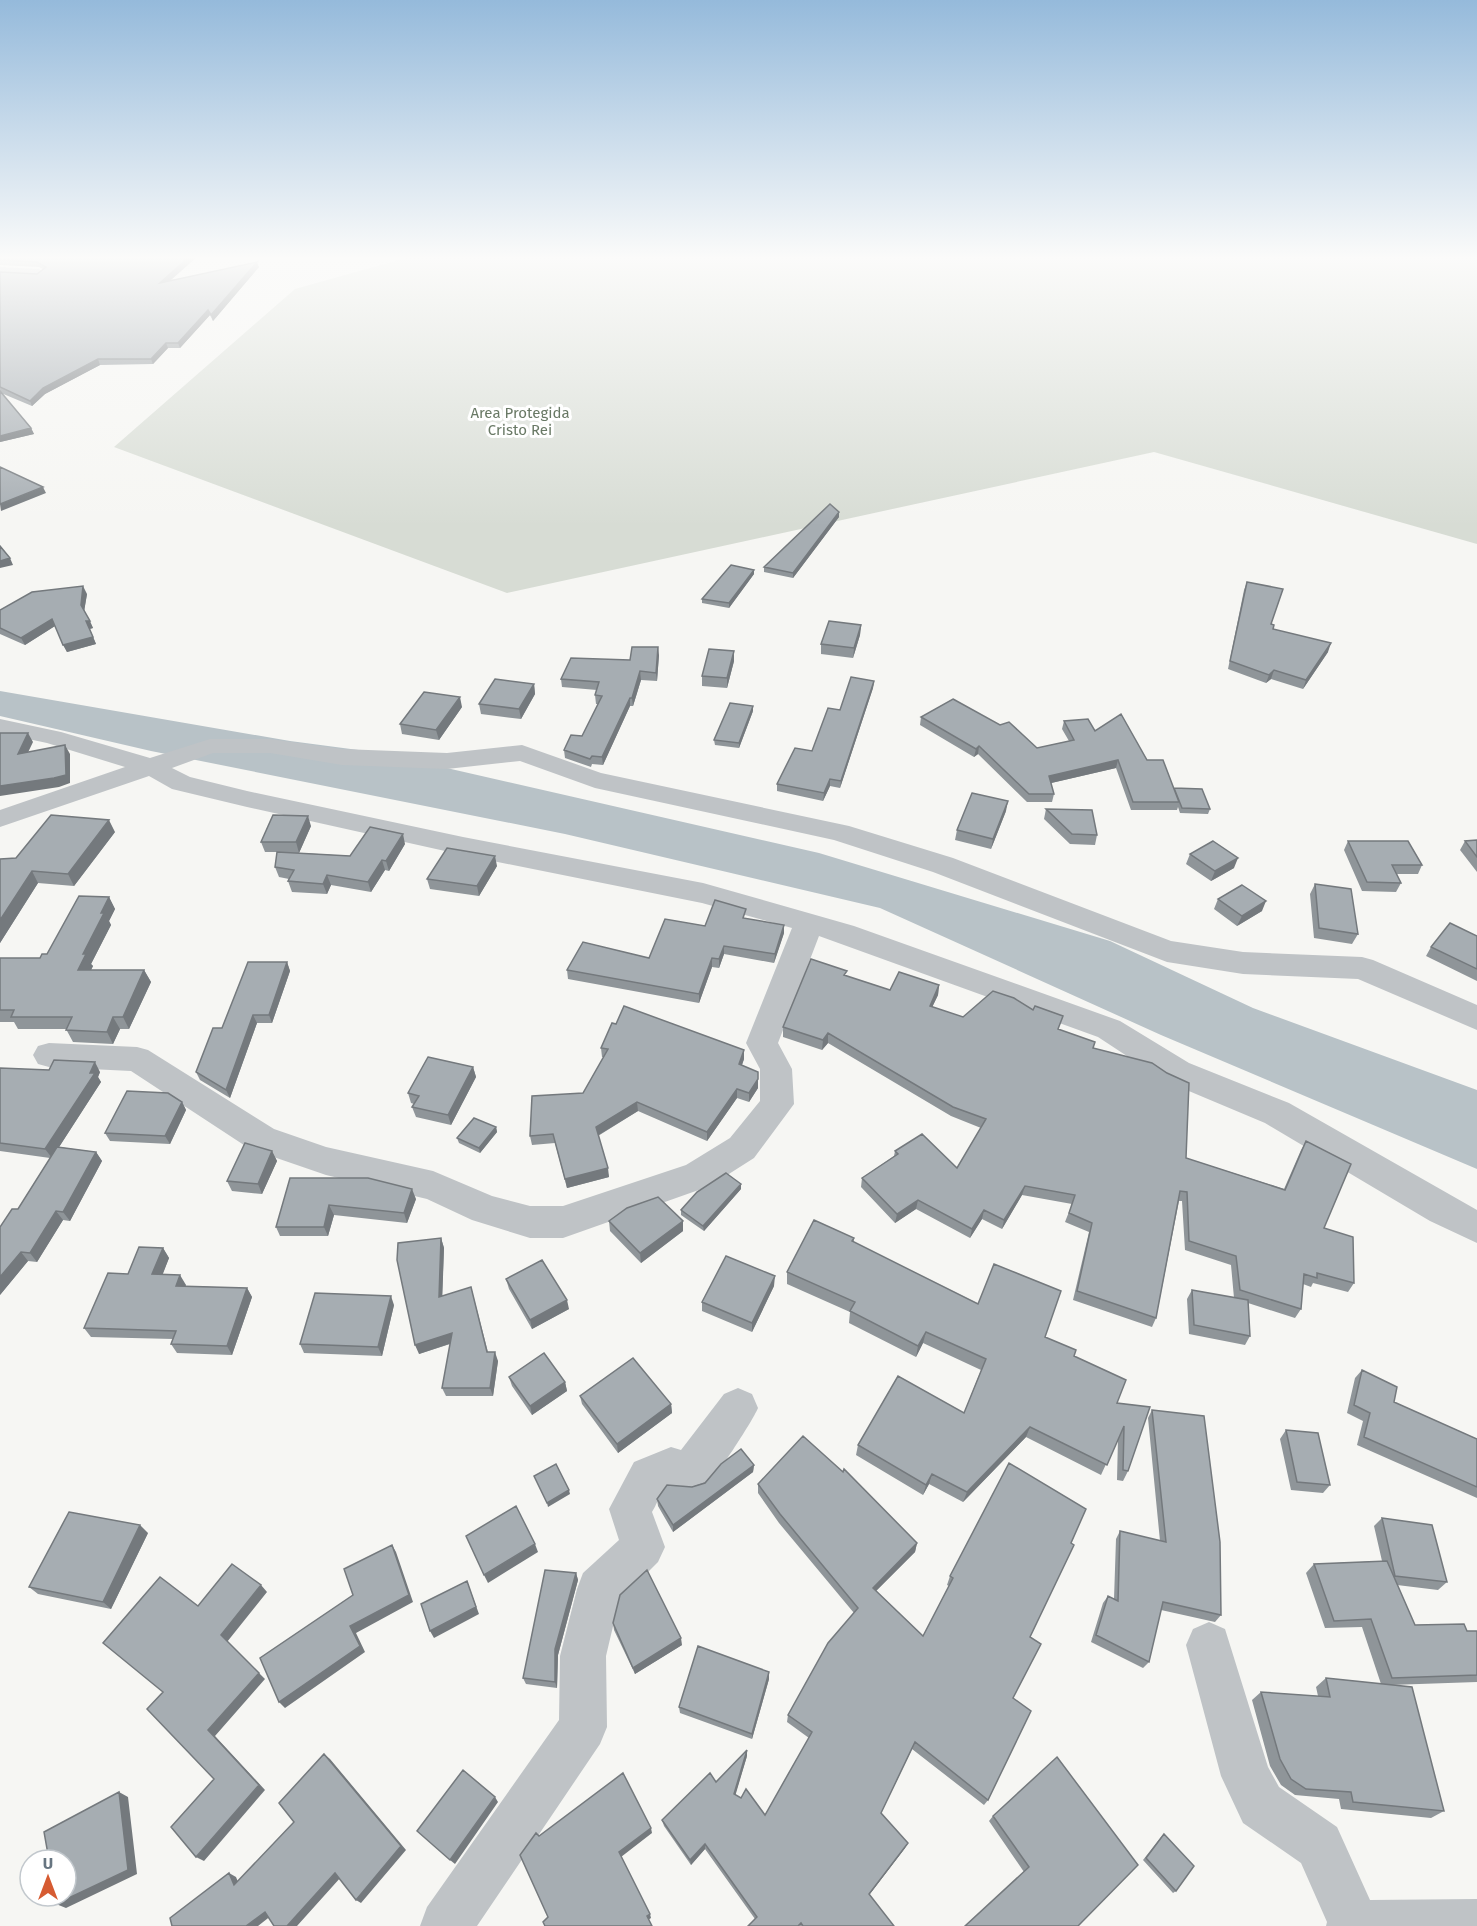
<svg xmlns="http://www.w3.org/2000/svg" width="1477" height="1926" font-family="'Fira Sans',sans-serif">
	<style>
		.green { fill: #d7dcd4 }
		.water { fill: #b8c2c7 }
		.lines { fill: none; stroke-linecap: round; stroke-linejoin: round }
		.minor { fill: #bfc3c6; fill-rule: evenodd }
		.wall { fill: #8f9599 }
		.shaded-wall { fill: #74797d }
		.building { fill: #a6adb2; stroke: #74797d; stroke-width: 1.5 }
		.labels { text-anchor: middle; dominant-baseline: central; stroke-width: 6; stroke-linejoin: round; paint-order: stroke }
		.far-park-label { font-size: 15px; fill: #697965; stroke: #fff }
	</style>
	<rect width="100%" height="100%" fill="#f6f6f3"/>
	<path class="green" d="M413,256H1477V544L1154,452L507,593L114,447L295,289Z"/>
	<path class="water" d="M0,691L290,741L381,753L819,853L1110,941L1253,1008L1477,1090V1169L1161,1035L880,908L565,834L151,751L0,716Z"/>
	<g class="lines">
		<path class="minor" d="M0,267L39,269L46,273L39,277L0,275Z
			M0,719L61,732L150,758L210,739H270L342,749L447,753L522,745L601,773L849,826L953,858L1171,941L1243,952L1362,957L1373,960L1477,1005V1030L1358,979L1243,974L1167,962L933,872L834,840L595,788L520,761L447,769L342,765L270,753H213L172,768L190,777L247,791L463,837L703,883L854,926L1120,1021L1189,1063L1289,1103L1477,1210V1243L1430,1221L1265,1123L1165,1081L1098,1037L819,936L778,1043L792,1069L794,1104L754,1158L710,1186L563,1238H530L472,1220L427,1199L326,1175L250,1149L131,1071L49,1067L38,1064L33,1055L38,1046L49,1043L137,1047L148,1050L274,1129L326,1147L433,1171L492,1196L530,1206H563L686,1165L730,1138L760,1101V1069L746,1043L792,928L702,903L463,855L247,807L172,789L149,776L0,827V810L125,767L47,743L0,733Z
			M738,1388L752,1394L758,1408C752,1422 714,1481 704,1488C688,1499 673,1485 664,1492C659,1496 656,1506 652,1512L665,1547L658,1562L619,1601L606,1656L607,1727L600,1744L477,1926H420L427,1907L559,1720L560,1656L577,1589L583,1573L619,1540L609,1509L634,1462L671,1447L681,1450L724,1394Z
			M1209,1622L1225,1629L1268,1767L1279,1787L1337,1827L1370,1900L1477,1899V1926H1326L1327,1922L1301,1863L1243,1823L1221,1776L1186,1645L1193,1629Z"/>
	</g>
	<path class="wall" d="M0,256H198L170,280L259,267L213,321L210,315L180,348H168L153,364L100,365L45,394L32,406L1,393L31,428L34,434L0,442V272L37,274L43,269L39,267L0,265Z
		M839,512V517L793,578L764,572V567Z
		M754,570V574L729,608L702,603V599Z
		M1247,582L1271,624L1273,629L1328,652L1303,689L1271,679L1266,683L1228,669L1244,590Z
		M87,594L84,611L93,628L90,629L96,644L67,652L55,626L25,645L0,634V610Z
		M861,625L860,635L853,658L821,654V644Z
		M734,651V661L727,688L702,686V676Z
		M659,655L657,681L641,680L633,706H630L603,765L592,764L591,767L565,758L564,750L582,736L598,704H596L595,695L597,690L562,687L561,679L630,660Z
		M874,681L873,688L840,788L830,786L823,801L777,791V784L812,751L840,710Z
		M534,684L535,694L521,719L481,714L479,704Z
		M462,707L439,740L402,734L400,724Z
		M753,711L739,748L715,745L714,740Z
		M921,717L1037,748L1069,741L1062,729L1064,721L1095,731L1147,760L1174,788L1210,809L1208,814L1180,813L1178,807L1177,810H1131L1116,768L1051,783L1054,794L1052,802H1027L978,754L974,757L920,725Z
		M1046,809L1097,835L1095,845L1070,844L1044,819Z
		M1006,811L991,849L955,840L957,830Z
		M311,826L299,853L287,852L350,856L405,844L389,871L385,870L371,892L331,885L327,894L292,892L288,881L289,879L279,877L275,867L277,852H265L261,842Z
		M115,832L74,886L38,883L0,943V859L16,858Z
		M1477,840V872L1460,850L1465,841Z
		M1348,841L1422,865L1418,874H1397L1401,883L1396,892L1362,891L1344,850Z
		M1190,854L1234,868L1211,881L1186,864Z
		M497,866L479,896L430,889L427,879Z
		M1315,884L1358,934L1352,944L1314,938L1310,894Z
		M109,897L115,909L109,921L111,925L91,964L93,966L91,970H144L151,982L129,1029H120L113,1044L73,1042L66,1029H18L14,1022H0V958H40L47,954Z
		M1218,899L1262,911L1237,926L1214,909Z
		M746,918L784,933L774,963L724,954L719,968L712,967L699,1003L568,979L567,970L649,958L705,926Z
		M1477,936V981L1426,956L1431,947Z
		M287,962L290,971L272,1023H257L230,1098L200,1080L196,1072L222,1028Z
		M846,976L890,990L939,985L938,995L932,1007L963,1017L1059,1030L1093,1048L1186,1158L1284,1189L1301,1150L1306,1141L1324,1228L1354,1283L1348,1292L1313,1283L1311,1287L1303,1284L1301,1309L1295,1318L1248,1303L1250,1336L1245,1345L1189,1334L1187,1299L1192,1290L1234,1298L1231,1265L1185,1250L1182,1201H1179L1156,1318L1152,1327L1073,1300L1089,1232L1065,1222L1072,1204L1022,1195L1002,1229L982,1219L970,1238L916,1209L895,1223L861,1187L862,1178L894,1156L895,1151L957,1168L981,1128L951,1116L828,1043L822,1050L783,1037V1027Z
		M601,1048L744,1059L742,1065L758,1088L749,1102L737,1098L707,1141L638,1111L598,1136L609,1177L567,1188L555,1143L532,1145L530,1136L583,1093L604,1057H602Z
		M473,1067L476,1077L451,1125L416,1117L412,1107L414,1104L411,1103L408,1093Z
		M0,1068L100,1072L98,1077L101,1082L59,1147L96,1152L102,1161L70,1221L63,1220L37,1262L28,1261L0,1295L18,1209L50,1158L0,1151Z
		M182,1102L186,1110L170,1144L110,1141L105,1133Z
		M496,1127L497,1132L480,1153L459,1143L457,1138Z
		M272,1151L277,1161L262,1194L232,1191L227,1181Z
		M290,1178L416,1199L407,1223L334,1215L328,1236H280L276,1227Z
		M741,1189L704,1231L681,1215V1210Z
		M609,1221L683,1231L641,1263L610,1231Z
		M441,1238L444,1248L442,1296L471,1287L488,1352L498,1361L493,1396H446L442,1388L450,1344L419,1354Z
		M854,1238V1242L1045,1337L1074,1356L1117,1403L1150,1407L1128,1471L1123,1481L1117,1480L1118,1438L1101,1475L1026,1437L963,1502L929,1484L923,1495L856,1455L858,1445L964,1413L981,1370L923,1343L916,1357L849,1323L850,1312L787,1284V1272Z
		M163,1248L169,1258L162,1275L186,1285L185,1286L247,1288L252,1297L232,1355L177,1353L171,1344L173,1339L91,1337L84,1328L128,1274Z
		M506,1279L569,1309L532,1329L509,1289Z
		M774,1286L752,1332L702,1311V1302Z
		M394,1305L382,1356L304,1353L300,1344Z
		M1362,1370L1394,1402L1477,1439V1498L1357,1445L1363,1421L1347,1413L1355,1378Z
		M509,1377L565,1382L567,1391L532,1415L512,1386Z
		M580,1396L671,1404L672,1413L618,1453L582,1404Z
		M1152,1410L1221,1615L1215,1622L1161,1610L1149,1662L1143,1668L1091,1642L1103,1603L1108,1596L1114,1599L1116,1539L1120,1531L1160,1541L1148,1418Z
		M1286,1430L1330,1485L1323,1493L1291,1490L1280,1439Z
		M754,1465L753,1472L673,1532L658,1506L657,1499Z
		M758,1484L917,1543L915,1552L876,1591L923,1636L949,1586L947,1585L950,1576L1071,1543L1030,1637L1013,1698L988,1800L984,1805L912,1749L881,1813L905,1848L869,1895L894,1926H748L755,1919L705,1849L691,1865L664,1826L662,1820L716,1782L747,1756L735,1795L765,1815L809,1738L787,1722L788,1715L854,1613L779,1523L758,1493Z
		M1382,1518L1447,1582L1438,1590L1397,1585L1415,1625L1467,1631H1477V1682L1390,1685L1444,1811L1431,1818L1341,1809L1339,1799L1295,1795L1281,1785L1270,1766L1252,1700L1261,1692L1318,1696L1316,1687L1326,1678L1381,1684L1362,1627L1325,1628L1306,1573L1314,1564L1382,1561L1374,1526Z
		M148,1533L111,1609L38,1594L29,1587Z
		M576,1573L578,1580L558,1655L557,1688L526,1684L523,1678Z
		M613,1623L682,1645L635,1674L614,1630Z
		M769,1672V1679L752,1739L680,1713L679,1707Z
		M993,1816L1078,1926L1024,1872L989,1821Z
		M1164,1834L1176,1891L1173,1893L1143,1860L1161,1837Z"/>
	<path class="shaded-wall" d="M190,256H198L162,288L160,283Z
		M257,262L259,267L213,321L211,315Z
		M208,310L210,315L180,348L178,343Z
		M166,343L168,348L153,364L151,359Z
		M98,359L100,365L45,394L32,406L30,401L43,388Z
		M31,428L34,434L0,442V436Z
		M43,487L46,493L1,511L0,504Z
		M839,512V517L793,578V573Z
		M10,558L13,565L0,568V561Z
		M754,570V574L729,608V603Z
		M83,586L87,594L84,612L81,605Z
		M52,619L55,626L25,645L21,638Z
		M86,621H90L93,628L89,629Z
		M861,625L860,635L853,658L854,648Z
		M93,637L96,644L67,652L63,645Z
		M1331,643L1328,652L1303,689L1306,680Z
		M658,647L659,655L657,681L656,673Z
		M734,651V661L727,688V678Z
		M1274,670L1271,679L1266,683L1269,675Z
		M640,671L641,680L633,706L632,698Z
		M874,681L873,688L840,788L841,781Z
		M534,684L535,694L521,719L519,709Z
		M460,697L462,707L439,740L436,730Z
		M630,698V706L603,765L602,757Z
		M753,706V711L739,748V743Z
		M28,733L33,742L23,763L18,754Z
		M65,745L70,754V783L59,787L0,796V786Z
		M979,746L978,754L974,757L976,749Z
		M1118,760L1116,768L1047,784L1049,776Z
		M830,779V786L823,801L824,793Z
		M1008,801L1006,811L991,849L993,839Z
		M308,816L311,826L299,853L296,842Z
		M109,820L115,832L74,886L68,874Z
		M403,834L405,844L389,871L386,861Z
		M495,856L497,866L479,896L477,886Z
		M1238,858L1234,868L1211,881L1215,871Z
		M382,860L385,870L371,892L368,882Z
		M32,871L38,883L0,943V920Z
		M327,875L331,885L327,894L323,884Z
		M109,897L115,909L109,921L111,925L91,964L93,966L85,982L78,970L83,954L101,913Z
		M1266,901L1262,911L1237,926L1242,916Z
		M784,925V933L774,963L775,954Z
		M724,946V954L719,968V959Z
		M712,958V967L699,1003V994Z
		M287,962L290,971L272,1023L269,1015Z
		M144,970L151,982L129,1029L123,1017Z
		M939,985L938,995L928,1016L930,1006Z
		M253,1015L257,1023L230,1098L226,1090Z
		M113,1017L120,1029L113,1044L107,1032Z
		M828,1033V1043L822,1050L823,1040Z
		M744,1050V1059L739,1073V1064Z
		M95,1062L100,1072L98,1077L101,1082L52,1158L45,1149L90,1073Z
		M473,1067L476,1077L451,1125L448,1115Z
		M758,1079V1088L749,1102V1093Z
		M737,1089V1098L707,1141V1132Z
		M182,1102L186,1110L170,1144L165,1136Z
		M637,1102L638,1111L597,1136L596,1127Z
		M496,1127L497,1132L480,1153L479,1148Z
		M272,1151L277,1161L262,1194L258,1184Z
		M96,1152L102,1161L70,1221L63,1212Z
		M608,1168L609,1177L567,1188L565,1179Z
		M741,1184V1189L704,1231L703,1226Z
		M1025,1186L1022,1195L1002,1229L1004,1220Z
		M412,1189L416,1199L407,1223L404,1213Z
		M918,1200L916,1209L895,1223L897,1214Z
		M329,1205L334,1215L328,1236L324,1227Z
		M984,1210L982,1219L970,1238L972,1229Z
		M56,1211L63,1220L37,1262L30,1253Z
		M683,1221V1231L641,1263L640,1253Z
		M441,1238L444,1248L442,1306L439,1297Z
		M163,1248L169,1258L159,1284L152,1274Z
		M21,1252L28,1261L0,1295V1277Z
		M180,1275L186,1285L182,1295L176,1286Z
		M775,1276L774,1286L752,1332V1323Z
		M247,1288L252,1297L232,1355L227,1346Z
		M391,1296L394,1305L382,1356L378,1347Z
		M567,1300L569,1309L532,1329L530,1320Z
		M926,1332L923,1343L916,1357L918,1346Z
		M452,1333L455,1342L419,1354L415,1345Z
		M495,1352L498,1361L493,1396L490,1388Z
		M565,1382L567,1391L532,1415L530,1406Z
		M671,1404L672,1413L618,1453L617,1444Z
		M1030,1427L1026,1437L963,1502L967,1492Z
		M754,1465L753,1472L673,1532V1525Z
		M932,1474L929,1484L923,1495L926,1485Z
		M569,1490L570,1494L548,1507L547,1503Z
		M140,1525L148,1533L111,1609L103,1602Z
		M917,1543L915,1552L871,1596L873,1588Z
		M535,1544L538,1552L488,1583L484,1575Z
		M392,1545L396,1552L413,1602L356,1633L365,1652L285,1708L279,1702L350,1626Z
		M576,1573L578,1580L558,1655L557,1688L555,1682V1649Z
		M467,1581L479,1614L434,1638L430,1631Z
		M261,1585L267,1592L227,1642L221,1635Z
		M681,1638L682,1645L635,1674L633,1668Z
		M769,1672V1679L752,1739V1734Z
		M259,1673L265,1679L215,1736L265,1790L204,1861L196,1857L259,1785L208,1730Z
		M747,1750V1756L734,1800V1794Z
		M324,1754L330,1759L406,1850L361,1903L356,1900Z
		M119,1792L128,1797L137,1874L66,1908L56,1904Z
		M495,1797L498,1802L455,1864L450,1860Z
		M651,1828L652,1833L621,1857L619,1852Z
		M908,1843L905,1848L866,1899L869,1894Z
		M705,1844V1849L691,1865L690,1860Z
		M229,1873L236,1877L241,1889L234,1885Z
		M335,1873L341,1877L297,1926H287Z
		M265,1912L272,1915L258,1926H246Z
		M650,1914L651,1918L648,1920L647,1916Z"/>
	<path class="building" d="M0,256H190L160,283L257,262L211,315L208,310L178,343H166L151,359H98L43,388L30,401L0,387V272L37,274L46,267L37,262L0,260Z
		M0,391L31,428L0,436Z
		M0,467L43,487L0,504Z
		M830,504L839,512L793,573L764,567Z
		M0,546L10,558L0,561Z
		M731,565L754,570L729,603L702,599Z
		M1247,582L1283,589L1271,624L1274,625L1273,629L1331,643L1306,680L1274,670L1269,675L1230,661Z
		M83,586L81,605L90,621H86L93,637L63,645L52,619L21,638L0,628V610L32,592Z
		M829,621L861,625L854,648L821,644Z
		M632,647H658L656,673L640,671L632,698H630L602,757L592,756L590,759L564,750L571,735L582,736L602,696L595,695L599,682L561,679L571,658L630,660Z
		M709,649L734,651L727,678L702,676Z
		M851,677L874,681L841,781L830,779L824,793L777,784L795,748L812,751L828,708L840,710Z
		M495,679L534,684L519,709L479,704Z
		M424,692L460,697L436,730L400,724Z
		M953,699L1000,725L1009,722L1037,748L1074,740L1064,721L1088,719L1095,731L1121,714L1147,760H1163L1179,802H1133L1118,760L1049,776L1054,794H1029L979,746L976,749L921,717Z
		M730,703L753,706L739,743L714,740Z
		M0,733H28L18,754L65,745L66,775L54,778L0,786Z
		M1174,788L1202,789L1210,809L1182,808Z
		M972,793L1008,801L993,839L957,830Z
		M1046,809L1092,810L1097,835L1072,834Z
		M51,815L109,820L68,874L32,871L0,920V859L16,858Z
		M273,815L308,816L296,842H261Z
		M370,827L403,834L386,861L382,860L368,882L327,875L323,884L288,881L294,870L275,867L277,852L350,856Z
		M1477,840V857L1465,841Z
		M1213,841L1238,858L1215,871L1190,854Z
		M1348,841H1408L1422,865H1392L1401,883L1367,882Z
		M447,848L495,856L477,886L427,879Z
		M1315,884L1351,889L1358,934L1319,928Z
		M1242,885L1266,901L1242,916L1218,899Z
		M79,896L109,897L101,913H104L83,954H86L78,970H144L123,1017H113L107,1032L66,1030L72,1017H11L14,1010H0V958H40L42,954H47Z
		M715,900L746,909L743,918L784,925L775,954L724,946L719,959L712,958L699,994L567,970L583,942L649,958L665,919L705,926Z
		M1450,923L1477,936V969L1431,947Z
		M811,959L847,971L844,975L890,990L899,972L939,985L930,1006L963,1017L993,991L1014,998L1033,1010L1035,1006L1063,1016L1058,1029L1095,1042L1093,1048L1152,1063L1167,1073L1189,1083L1186,1158L1285,1190L1306,1141L1351,1164L1324,1228L1353,1237L1354,1283L1317,1273V1278L1304,1274L1301,1309L1240,1290L1236,1256L1189,1241L1187,1192L1180,1191L1156,1318L1077,1291L1092,1223L1069,1213L1075,1195L1025,1186L1004,1220L984,1210L972,1229L918,1200L897,1214L862,1178L898,1154L895,1151L922,1134L957,1168L986,1119L953,1107L828,1033L823,1040L783,1027Z
		M248,962H287L269,1015H253L226,1090L196,1072L213,1028H222Z
		M624,1006L744,1050L739,1064L758,1072V1079L749,1093L737,1089L707,1132L637,1102L596,1127L608,1168L565,1179L553,1134L530,1136L532,1096L583,1093L608,1049L601,1048L612,1023L616,1024Z
		M428,1057L473,1067L448,1115L412,1107L419,1096L408,1093Z
		M54,1060L95,1062L90,1073H95L45,1149L0,1143V1068L49,1070Z
		M127,1091L168,1093L182,1102L165,1136L105,1133Z
		M474,1118L496,1127L479,1148L457,1138Z
		M245,1143L272,1151L258,1184L227,1181Z
		M57,1147L96,1152L63,1212L56,1211L30,1253L21,1252L0,1277V1227L12,1209H18Z
		M726,1173L741,1184L703,1226L681,1210L697,1192Z
		M290,1178H368L412,1189L404,1213L329,1205L324,1227H276Z
		M658,1197L683,1221L640,1253L609,1221L627,1208Z
		M814,1220L854,1238L852,1241L978,1304L994,1264L1061,1291L1045,1337L1076,1350L1074,1356L1126,1380L1117,1403L1150,1407L1128,1471L1123,1470L1124,1426L1107,1465L1030,1427L967,1492L932,1474L926,1485L858,1445L898,1376L964,1413L986,1359L926,1332L918,1346L850,1311L855,1302L787,1272Z
		M441,1238L439,1297L471,1287L487,1352H495L490,1388H442L452,1333L415,1345L397,1260L398,1243Z
		M139,1247L163,1248L152,1274L180,1275L176,1286L247,1288L227,1346L171,1344L176,1331L84,1328L108,1273L128,1274Z
		M726,1256L775,1276L752,1323L702,1302Z
		M542,1260L567,1300L530,1320L506,1279Z
		M1192,1290L1248,1300L1250,1336L1194,1325Z
		M315,1293L391,1296L378,1347L300,1344Z
		M544,1353L565,1382L530,1406L509,1377Z
		M633,1358L671,1404L617,1444L580,1396Z
		M1362,1370L1397,1387L1394,1402L1477,1439V1487L1364,1437L1370,1413L1354,1405Z
		M1152,1410L1204,1416L1220,1542L1221,1615L1163,1602L1149,1662L1096,1635L1108,1596L1118,1601L1120,1531L1166,1542Z
		M1286,1430L1318,1433L1330,1485L1297,1482Z
		M803,1436L843,1472L844,1469L917,1543L873,1588L923,1636L953,1578L950,1576L1009,1463L1086,1509L1071,1543L1074,1545L1030,1637L1041,1644L1013,1698L1031,1711L988,1800L915,1742L881,1813L908,1843L869,1894L894,1926H803L801,1923L798,1926H748L757,1917L705,1844L690,1860L662,1820L710,1773L716,1782L747,1750L734,1794L741,1798L746,1789L765,1815L812,1732L788,1715L828,1643L858,1608L780,1514L758,1484Z
		M741,1449L754,1465L673,1525L657,1499L667,1485L692,1487L705,1483L721,1464Z
		M556,1464L569,1490L547,1503L534,1476Z
		M516,1506L535,1544L484,1575L466,1536Z
		M69,1512L140,1525L103,1602L29,1587Z
		M1382,1518L1432,1525L1447,1582L1395,1576Z
		M392,1545L409,1595L350,1626L360,1646L279,1702L260,1658L353,1595L344,1569Z
		M1387,1561L1415,1625L1464,1624L1467,1631H1477V1675L1392,1678L1371,1619L1334,1621L1314,1564Z
		M232,1564L261,1585L221,1635L259,1673L208,1730L259,1785L196,1857L171,1827L214,1779L147,1709L163,1692L103,1643L160,1577L198,1606Z
		M545,1570L576,1573L555,1649V1682L523,1678Z
		M647,1570L681,1638L633,1668L613,1623L620,1595Z
		M467,1581L476,1607L430,1631L421,1604Z
		M698,1646L769,1672L752,1734L679,1707Z
		M1326,1678L1412,1687L1444,1811L1353,1802L1351,1792L1306,1789L1291,1779L1280,1759L1261,1692L1330,1697Z
		M324,1754L401,1846L356,1900L335,1873L287,1926H274L265,1912L246,1926H172L170,1918L229,1873L234,1885L294,1822L279,1803Z
		M1057,1757L1138,1865L1078,1926H965L1029,1867L993,1816Z
		M463,1770L495,1797L450,1860L417,1831Z
		M623,1773L651,1828L619,1852L650,1914L647,1916L652,1926H545L543,1922L548,1917L520,1855L536,1833L539,1836Z
		M119,1792L128,1870L56,1904L55,1896H66V1860H49L44,1832Z
		M1164,1834L1194,1866L1176,1891L1146,1858Z"/>
	<linearGradient id="sky" x2="0" y2="1"><stop stop-color="#95badb"/><stop offset="0.49" stop-color="#fbfbfa"/><stop offset="1" stop-color="#fbfbfa" stop-opacity="0"/></linearGradient>
	<rect width="1477" height="526" fill="url(#sky)"/>
	<g class="labels">
		<g class="far-park-label">
			<text x="520" y="413">Area Protegida<tspan x="520" dy="17">Cristo Rei</tspan></text>
		</g>
	</g>
	<g transform="translate(48 1878)"><circle r="28" fill="#ffffff" stroke="#c2c8cd" stroke-width="1.5"/>
	<path d="M0-4.5L10 22L0 15L-10 22Z" fill="#d65b32"/>
	<text y="-9" font-size="16" font-weight="bold" text-anchor="middle" fill="#677581">U</text>
	</g>
</svg>
